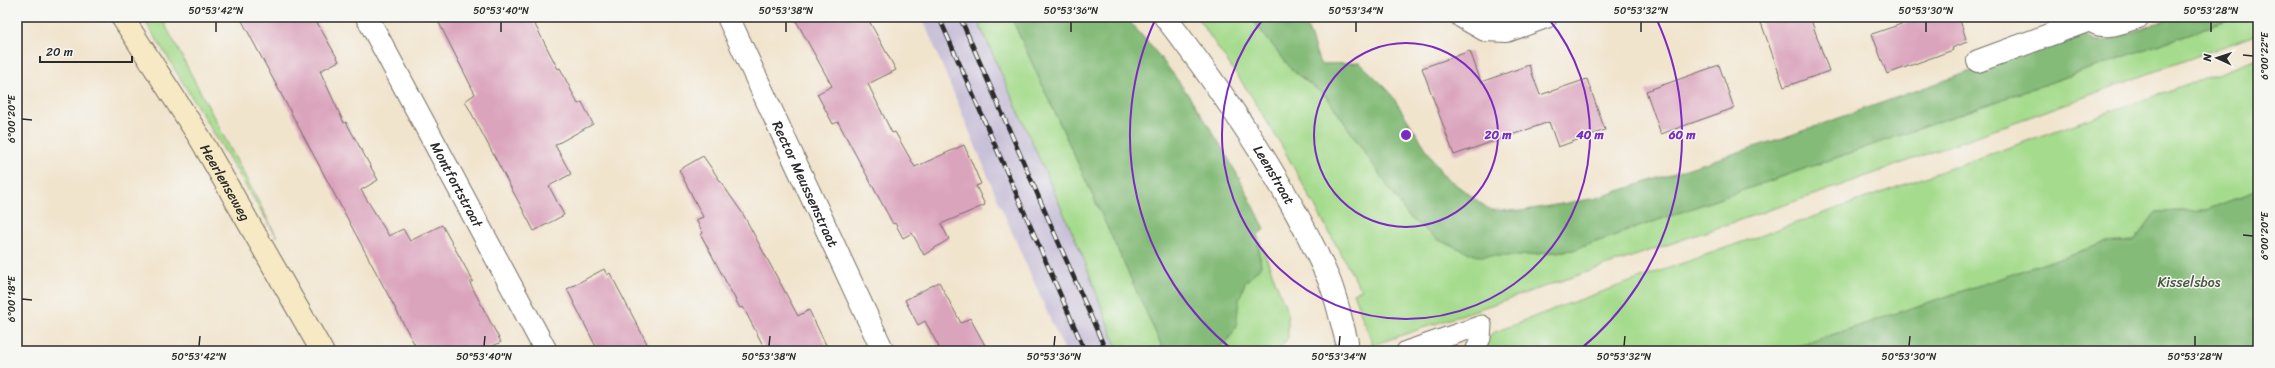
<svg xmlns="http://www.w3.org/2000/svg" width="2275" height="368" font-family="Sriracha,sans-serif">
	<style>
		.industrial { fill: #c8bfd8 }
		.green { fill: #a5db8c; stroke: #68835c }
		.forest { fill: #84bb78; stroke: #587352 }
		.building { fill: #dba4bd }
		.lines { fill: none; stroke-linecap: round; stroke-linejoin: round }
		.lane-casing { stroke: #706c64; stroke-width: 21 }
		.street-casing { stroke: #706c64; stroke-width: 24 }
		.secondary-casing { stroke: #706c64; stroke-width: 24 }
		.lane { stroke: #fff; stroke-width: 19 }
		.street { stroke: #fff; stroke-width: 22 }
		.secondary { stroke: #f7e9c3; stroke-width: 22 }
		.rail-casing { stroke: #2b2b2b; stroke-width: 4.5 }
		.rail { stroke: #f6f6f2; stroke-width: 3; stroke-dasharray: 9; stroke-linecap: butt }
		.ticks { fill: none; stroke: #2b2b2b; stroke-width: 1.5 }
		.ring { fill: none; stroke: #7b2cbf; stroke-width: 2 }
		.labels { text-anchor: middle; dominant-baseline: central; stroke-width: 3; stroke-linejoin: round; paint-order: stroke }
		.street-label { font-size: 14px; fill: #2b2b2b; stroke: #f6f6f2 }
		.park-label { font-size: 14px; fill: #4a5743; stroke: #f6f6f2 }
		.centre { fill: #7b2cbf; stroke: #f6f6f2; stroke-width: 2 }
		.ring-label { font-size: 12px; text-anchor: middle; font-weight: bold; fill: #7b2cbf; stroke: #f6f6f2; stroke-width: 3; stroke-linejoin: round; paint-order: stroke }
		.neatline { fill: none; stroke: #2b2b2b; stroke-width: 1.5 }
		.ticks-label { font-size: 10px; text-anchor: middle; fill: #2b2b2b }
	</style>
	<rect width="100%" height="100%" fill="#f6f6f2"/>
	<filter id="ink" filterUnits="userSpaceOnUse"><feTurbulence type="fractalNoise" baseFrequency=".025" numOctaves="2"/><feDisplacementMap in="SourceGraphic" scale="8" xChannelSelector="R" yChannelSelector="G"/><feConvolveMatrix kernelMatrix="1 2 1 2 8 2 1 2 1" color-interpolation-filters="sRGB"/></filter>
	<filter id="wash" filterUnits="userSpaceOnUse"><feTurbulence type="fractalNoise" baseFrequency=".012" numOctaves="4" result="noise"/><feDisplacementMap in="SourceGraphic" scale="16" xChannelSelector="R" yChannelSelector="G"/><feGaussianBlur stdDeviation="0.9" result="paint"/><feColorMatrix in="noise" values="0 0 0 0 0 0 0 0 0 0 0 0 0 0 0 0 0 1.4 0 .05"/><feComposite in="paint" operator="in"/></filter>
	<g filter="url(#wash)">
		<rect width="100%" height="100%" fill="#f1e4cd"/>
		<path class="industrial" d="M922,17H980L1125,351H1065L1054,328L997,198Z"/>
		<path class="green" d="M142,17H161L277,237L157,40Z
			M976,17H1011L1164,351H1118L1081,252Z
			M1197,17H1250L1293,71L1327,97L1409,217L1519,256L1573,250L2237,17H2258V34L1831,189L1373,345L1353,293L1362,289L1357,283L1283,148L1252,97Z
			M2258,59V190L2206,210L2156,212L2134,241L2105,243L1784,351H1466L1495,332L1562,306Z
			M1257,235L1288,313V338L1277,351H1212C1249,329 1228,314 1244,284C1248,277 1256,271 1261,266Z"/>
		<path class="forest" d="M1011,17H1125C1184,79 1228,152 1265,229L1257,235L1261,266L1245,283L1239,300L1236,327L1227,342L1212,351H1164Z
			M1250,17H1304L1320,64L1360,63L1389,91L1443,175L1490,210L1520,211L1597,198L1791,135L2081,32L2097,41L2111,40L2173,17H2237L1573,250L1518,256H1477L1438,240L1409,217L1327,97L1293,71Z
			M2258,190V351H1784L2105,243L2134,241L2156,212L2206,210Z"/>
		<g id="blocks">
			<path class="building" d="M240,17H314L339,61L320,71L344,123L346,122L378,180L361,190L389,236L403,229L410,241L442,225L473,281L470,283L501,342L484,351H418Z
				M436,17H531L558,69L560,68L578,104L582,102L593,124L555,145L571,174L549,186L564,215L534,231L465,101L475,94Z
				M794,17H867L896,70L868,84L892,133L895,132L915,167L964,145L981,184L976,186L985,205L941,224L949,239L924,255L912,233L903,238L895,223L893,224L838,122L833,124L817,94L832,86Z
				M1759,17H1810L1829,71L1784,87Z
				M1922,17H1959L1967,42L1952,48L1953,50L1887,74L1872,34Z
				M1470,51L1481,82L1529,65L1540,95L1587,79L1605,130L1558,147L1549,122L1454,155L1422,68Z
				M1719,65L1734,108L1661,134L1646,91Z
				M703,156L743,214L798,316L809,310L829,351H766L743,307L740,308L701,235L703,233L696,220L703,217L679,170Z
				M604,269L607,275L610,273L651,351H598L567,289Z
				M939,282L961,323L970,318L988,351H941L925,321L918,325L905,300Z"/>
		</g>
	</g>
	<g filter="url(#ink)">
		<use href="#blocks" fill-opacity="0" stroke="#706c64" stroke-width="1"/>
		<g class="lines">
			<g class="lane-casing">
				<path id="lane" d="M1406,351L1482,325L1481,338L1475,351"/>
			</g>
			<g class="street-casing">
				<g id="street">
					<path id="s1" d="M367,17L546,351"/>
					<path id="s2" d="M728,17L883,351"/>
					<path id="s3" d="M1165,17C1228,98 1288,186 1329,280C1337,299 1341,321 1347,342L1346,351"/>
					<path d="M1462,17L1485,30L1507,31L1546,17"/>
					<path d="M2088,17C2100,33 2123,22 2138,17"/>
					<path d="M1978,61L2090,20"/>
				</g>
			</g>
			<g class="secondary-casing">
				<g id="secondary">
					<path id="s4" d="M122,17L200,138L322,351"/>
				</g>
			</g>
			<use href="#lane" class="lane"/>
			<use href="#street" class="street"/>
			<use href="#secondary" class="secondary"/>
			<g class="rail-casing">
				<path id="rail" d="M939,17L1085,351
					M960,17L1106,351"/>
			</g>
			<use href="#rail" class="rail"/>
		</g>
	</g>
	<path class="ticks" d="M216,32V22M501,32V22M786,32V22M1071,32V22M1356,32V22M1641,32V22M1926,32V22M2211,32V22M2243,55L2253,56M22,119L32,120M2243,235L2253,236M22,299L32,300M199,346L200,336M484,346L485,336M769,346L770,336M1054,346L1055,336M1339,346L1340,336M1624,346L1625,336M1909,346L1910,336M2195,346V336"/>
	<g class="ring">
		<circle cx="1406" cy="135" r="92"/>
		<path d="M1548 18A184 184 0 1 1 1264 18"/>
		<path d="M1234 351A276 276 0 0 1 1156 18M1656 18A276 276 0 0 1 1578 351"/>
	</g>
	<g class="labels">
		<g class="street-label">
			<text stroke="none"><textPath href="#s3" startOffset="192">Leenstraat</textPath></text>
			<text stroke="none"><textPath href="#s4" startOffset="195">Heerlenseweg</textPath></text>
			<text stroke="none"><textPath href="#s1" startOffset="190">Montfortstraat</textPath></text>
			<text stroke="none"><textPath href="#s2" startOffset="184">Rector Meussenstraat</textPath></text>
		</g>
		<g class="park-label">
			<text x="2189" y="282">Kisselsbos</text>
		</g>
	</g>
	<circle cx="1406" cy="135" r="6" class="centre"/>
	<g class="ring-label">
		<text x="1498" y="139">20 m</text>
		<text x="1590" y="139">40 m</text>
		<text x="1682" y="139">60 m</text>
	</g>
	<rect width="2275" height="368" fill="none" stroke="#f6f6f2" stroke-width="44"/>
	<g transform="translate(2217 58) rotate(273)" stroke="#f6f6f2" stroke-width="3" paint-order="stroke">
	<path d="M0-3L7 15L0 10L-7 15Z" fill="#2b2b2b"/>
	<text y="-6" font-size="11" font-weight="bold" text-anchor="middle" fill="#2b2b2b">N</text>
	</g>
	<path d="M40 56v6h92v-6" fill="none" stroke="#2b2b2b" stroke-width="2"/>
	<text x="46" y="56" font-size="12" fill="#2b2b2b" stroke="#f6f6f2" stroke-width="3" paint-order="stroke">20 m</text>
	<rect x="22" y="22" width="2231" height="324" class="neatline"/>
	<g class="ticks-label">
		<text x="216" y="14">50°53'42"N</text>
		<text x="501" y="14">50°53'40"N</text>
		<text x="786" y="14">50°53'38"N</text>
		<text x="1071" y="14">50°53'36"N</text>
		<text x="1356" y="14">50°53'34"N</text>
		<text x="1641" y="14">50°53'32"N</text>
		<text x="1926" y="14">50°53'30"N</text>
		<text x="2211" y="14">50°53'28"N</text>
		<text transform="translate(2264 56) rotate(-90)" y="4">6°00'22"E</text>
		<text transform="translate(11 119) rotate(-90)" y="4">6°00'20"E</text>
		<text transform="translate(2264 236) rotate(-90)" y="4">6°00'20"E</text>
		<text transform="translate(11 299) rotate(-90)" y="4">6°00'18"E</text>
		<text x="199" y="360">50°53'42"N</text>
		<text x="484" y="360">50°53'40"N</text>
		<text x="769" y="360">50°53'38"N</text>
		<text x="1054" y="360">50°53'36"N</text>
		<text x="1339" y="360">50°53'34"N</text>
		<text x="1624" y="360">50°53'32"N</text>
		<text x="1909" y="360">50°53'30"N</text>
		<text x="2195" y="360">50°53'28"N</text>
	</g>
</svg>
